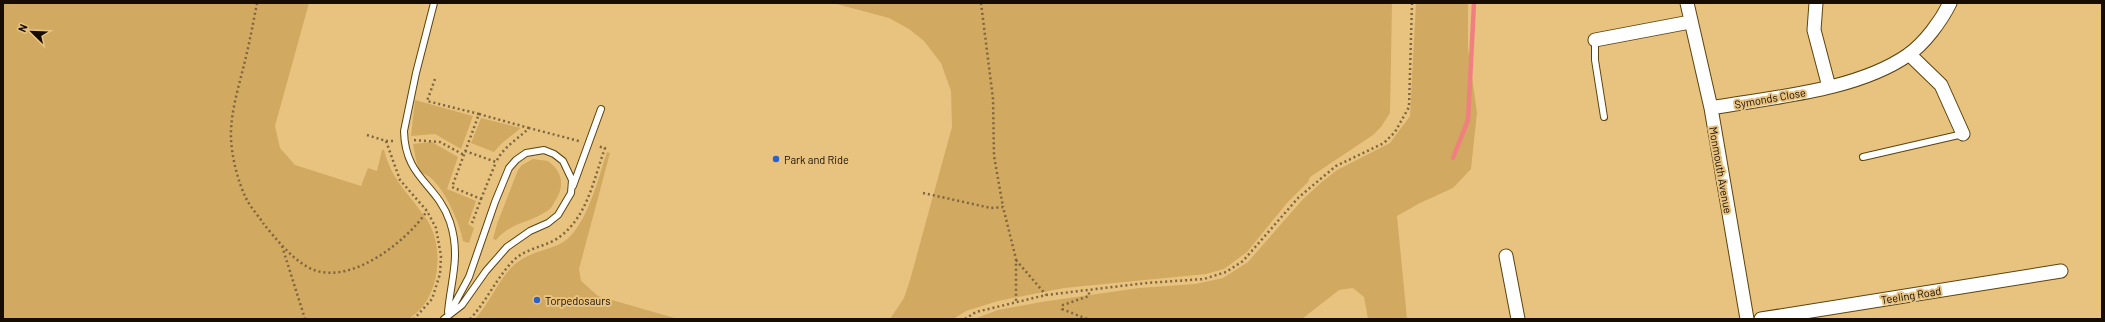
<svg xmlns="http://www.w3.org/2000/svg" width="2105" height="322" font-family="Barlow,sans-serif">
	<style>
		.green { fill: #d1a960 }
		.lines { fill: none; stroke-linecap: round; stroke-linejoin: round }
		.stream { stroke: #f0807f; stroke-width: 4.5 }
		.lane-casing { stroke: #5c430c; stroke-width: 8 }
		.street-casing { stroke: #5c430c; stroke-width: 15 }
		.path { stroke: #7d653f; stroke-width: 2.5; stroke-dasharray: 2 3; stroke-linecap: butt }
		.lane { stroke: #fff; stroke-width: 6 }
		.street { stroke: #fff; stroke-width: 13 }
		.poi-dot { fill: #2862cf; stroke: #e8c380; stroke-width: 1.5 }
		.labels { text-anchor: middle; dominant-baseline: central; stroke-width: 4; stroke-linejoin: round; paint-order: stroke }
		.street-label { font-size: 11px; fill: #170c00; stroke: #e8c380 }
		.poi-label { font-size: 11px; fill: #170c00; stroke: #e8c380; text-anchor: start }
	</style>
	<rect width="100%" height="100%" fill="#e8c380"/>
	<path class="green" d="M3,3H309L275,126L280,148L295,165L361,186L368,168L377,171L382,150H384C392,181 408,192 425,217C443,241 441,283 423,306C419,311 414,315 409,319H3Z
		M833,3H1392L1390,113L1381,127L1373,135L1310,177L1308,182L1287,203L1247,252L1224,269L1206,274L1064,288L998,301L966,311L953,319H890L904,298L910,280L952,127L951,91L941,63L924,41L909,29L889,18Z
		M1416,3H1468V48L1477,113L1471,169L1453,188L1420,203L1397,216L1407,319H1368L1364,297L1353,288L1339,290L1302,319H974L998,310L1041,302L1139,288L1195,284L1223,278L1248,262L1303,199L1323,181L1337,170L1390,143L1410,116Z
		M415,100L473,116L461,149L435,134L411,136Z
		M481,118L521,128L502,143L494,152L471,143Z
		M432,142L458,157L447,189L476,201L468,224L474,228L469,243L463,241C460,223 441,178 422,173C416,165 415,154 413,144Z
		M607,152L610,153L579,269L581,281L598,296L678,319H475C490,303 498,280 514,265C528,253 543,251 558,245C586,233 598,178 607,152Z
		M533,159L548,161C563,172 565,186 555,201C553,205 551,209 547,211C530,223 511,222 496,240L493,239L497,224L518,170L522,165Z"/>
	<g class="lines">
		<path class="stream" d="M1453,158L1468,120L1474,3"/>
		<g class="lane-casing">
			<path id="lane" d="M434,3L416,73L404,131C405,179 437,183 450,222C461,256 451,279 448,312
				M1595,40V60L1604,117
				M1863,157L1963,134
				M573,186L601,109
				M444,319L462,305L486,271L507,247L530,231L548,223L558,215L571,193L572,180L563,161L554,154L544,150L526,153L516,160L509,168L495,202L469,277L448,316"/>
		</g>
		<g class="street-casing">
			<path id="street" d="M1687,3L1711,108L1747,319
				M1816,3L1814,30L1829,87
				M1595,40L1690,22
				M1909,54L1941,85L1963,134
				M1711,108C1773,97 1856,91 1908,55C1925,43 1941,21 1950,3
				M1506,256L1518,319
				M1761,319L2061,271"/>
		</g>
		<path class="path" d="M257,3C253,24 249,45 244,65C238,89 230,115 231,139C232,158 238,182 246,198C250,207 258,215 263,223C275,238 295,263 314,270C353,284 407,241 427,211
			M981,3L993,99L994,156L1003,207
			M435,79L427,101L479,114L452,187L481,199L472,223
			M479,114L529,128
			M367,135L386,141L400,180L427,211L436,228L441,256L440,274L432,299L414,319
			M414,140L440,142L464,155
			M386,141H395
			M465,151L496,162C504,146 517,140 529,128L579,141
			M923,193L991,208L1003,207L1016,259V301
			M481,199L496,162
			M282,246L305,319
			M1016,260L1046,295
			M470,319C486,302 496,279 512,262C524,249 540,248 555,240C587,220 593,181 605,148L597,146
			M965,319L976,312L1046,295L1146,283L1204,279L1226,272L1243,261L1298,198L1318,181L1336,166L1384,143L1395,132L1409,107L1412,3
			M1087,319L1062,309L1063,305L1089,296V290"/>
		<use href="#lane" class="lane"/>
		<use href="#street" class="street"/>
	</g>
	<g class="poi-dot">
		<circle cx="776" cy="159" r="4"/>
		<circle cx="537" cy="300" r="4"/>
	</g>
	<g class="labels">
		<g class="street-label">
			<text transform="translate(1770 98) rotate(-10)">Symonds Close</text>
			<text transform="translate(1721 170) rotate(80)">Monmouth Avenue</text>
			<text transform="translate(1911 295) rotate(-9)">Teeling Road</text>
		</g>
		<g class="poi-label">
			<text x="784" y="159">Park and Ride</text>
			<text x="545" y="300">Torpedosaurs</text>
		</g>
	</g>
	<rect width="2105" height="322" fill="none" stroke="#170c00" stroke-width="8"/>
	<g transform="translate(32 32) rotate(293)" stroke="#e8c380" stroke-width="3" paint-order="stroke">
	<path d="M0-3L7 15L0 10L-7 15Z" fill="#170c00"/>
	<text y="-6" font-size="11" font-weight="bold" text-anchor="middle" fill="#170c00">N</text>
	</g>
</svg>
